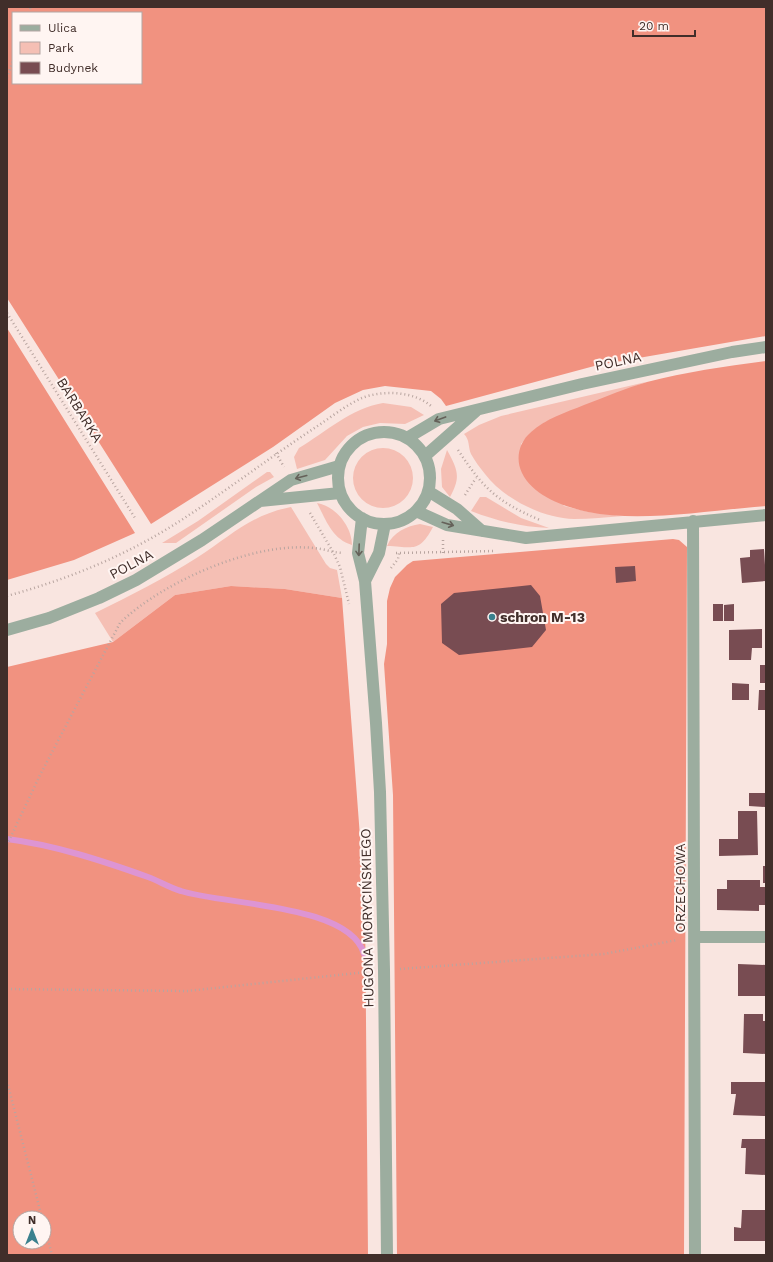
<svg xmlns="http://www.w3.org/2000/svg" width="773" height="1262" font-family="'Work Sans',sans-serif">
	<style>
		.green { fill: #f5bfb4 }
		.forest { fill: #f19280; fill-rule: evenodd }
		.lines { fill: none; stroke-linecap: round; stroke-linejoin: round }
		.stream { stroke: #dd95d3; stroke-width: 6 }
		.building { fill: #784c52 }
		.path { stroke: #b8a5a0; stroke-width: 2.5; stroke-dasharray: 1 3; stroke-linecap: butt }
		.minor { stroke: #9cad9f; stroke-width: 12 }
		.oneway { stroke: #656159 }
		.poi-dot { fill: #3b818e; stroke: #fff5f2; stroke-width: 1.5 }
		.labels { text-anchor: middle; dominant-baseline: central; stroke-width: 4; stroke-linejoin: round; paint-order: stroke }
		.street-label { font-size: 14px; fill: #412e2a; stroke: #fff5f2 }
		.poi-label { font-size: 14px; font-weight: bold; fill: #412e2a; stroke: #fff5f2; text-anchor: start }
	</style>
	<rect width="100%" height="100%" fill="#f9e5e0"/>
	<path class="green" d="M646,382L545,422L530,433L521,444L564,506L589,512L623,516C607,517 590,519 574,519C542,518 504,499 485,474C480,468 475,461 471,454C468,447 470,440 464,434L479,425L501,416Z
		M383,403L411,407L424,415L405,424L380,423L363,427L347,436L325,460L297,469L294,457L299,448C326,432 351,408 383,403Z
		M353 478a30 30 0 1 1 60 0a30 30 0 1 1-60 0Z
		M447,450C458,470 461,477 450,497L442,487L441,469Z
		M267,472H270L274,477L256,487L176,543H162L198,521Z
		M480,497H486L521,518L549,528C521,527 497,521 471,511Z
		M317,503C335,506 352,526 352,545C332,539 326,520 317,503Z
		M291,507L326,564L330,568L337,570L342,598L285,589L231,586L175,595L113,642L95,613C130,596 165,578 198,557C231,536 250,515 291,507Z
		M420,524L433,527C419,553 414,547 387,546C393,532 407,526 420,524Z"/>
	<path class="forest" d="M7,7H766V336L598,365L446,406L441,399L431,391L385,386L363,390L335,403L273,447L151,524L7,298ZM13,13H141V83H13Z
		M7,328L135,533L74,560L7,580Z
		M766,361V506C711,510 642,523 588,512C565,507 533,496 522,473C515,459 519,442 531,432C545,419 567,412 584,405C605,397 626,388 647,382C686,372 726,366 766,361Z
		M673,539L679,540L687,547L684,1255H397L393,795L384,664L387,644V601L390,588L395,577L407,565L413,561Z
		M231,586L285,589L342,598L365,903L368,1255H7V667L113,642L175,595ZM20,1218H44V1242H20Z"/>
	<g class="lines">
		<path class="stream" d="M7,839C55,845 103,861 148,877C159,881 170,888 181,891C224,905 350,904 364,954"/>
	</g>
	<path class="building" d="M764,549L766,581L742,583L740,558L750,557V550Z
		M635,566L636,581L616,583L615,567Z
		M531,585L540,596L546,630L532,647L459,655L442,643L441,604L454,593Z
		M713,604H723V621H713Z
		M734,604V621H724V605Z
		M762,629V648H752L751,660H729V630Z
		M760,665H766V683H760Z
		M732,683L749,684V700H732Z
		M759,690H766V710H758Z
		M749,793H766L765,807L749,806Z
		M738,811H757L758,855L719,856V839H738Z
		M763,866H766V883H763Z
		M727,880H760V887H766V905H759V911L717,910V889H727Z
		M738,964L766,965V996H738Z
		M744,1014H763V1021H766V1054L743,1053Z
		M731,1082H765V1116L733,1115L736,1094H731Z
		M742,1139H766V1175L745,1174L746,1148H741Z
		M742,1210H766V1241H734V1227L741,1228Z"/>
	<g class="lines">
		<path class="path" d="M29,13L31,7
			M7,78L13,60
			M7,313L135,518
			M458,450C484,489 496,501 540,520
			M276,453L284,467
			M465,495L476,478
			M310,513L333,552L343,553
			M443,540V553
			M396,553L495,551
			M391,568L398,559L399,553
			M7,596C72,578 130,554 186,517C230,488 272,456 316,427C330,418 346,405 362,398C382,390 414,391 431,406
			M7,845L40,775L120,623C164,580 271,532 333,552L340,567L349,604
			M400,969L604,954L677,940
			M7,989L187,991L367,972
			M7,1081L42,1218
			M44,1224L52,1255"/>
		<path class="minor" d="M338 478a46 46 0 1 1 92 0a46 46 0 1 1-92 0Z
			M407,438L439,419L582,384L732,352L766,347
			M425,456L476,411
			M428,491L457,509L482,531
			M260,501L340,493
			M416,511L447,525L526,538L766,515
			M362,518L358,553L365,581L376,723L380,792L384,970L387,1255
			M693,521L695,1255
			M365,581L379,553L385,524
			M7,630L49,618L99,598L136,580L202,540L291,480L339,466
			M695,937H766"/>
	</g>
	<defs><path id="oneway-shaft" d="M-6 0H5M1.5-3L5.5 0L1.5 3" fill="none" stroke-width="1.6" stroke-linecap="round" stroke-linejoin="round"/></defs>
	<g class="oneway">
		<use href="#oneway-shaft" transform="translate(440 419) rotate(160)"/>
		<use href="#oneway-shaft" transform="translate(301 477) rotate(165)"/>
		<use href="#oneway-shaft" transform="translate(448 524) rotate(16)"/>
		<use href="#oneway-shaft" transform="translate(359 550) rotate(92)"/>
	</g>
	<circle class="poi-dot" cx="492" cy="617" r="4"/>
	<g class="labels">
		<g class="street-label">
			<text transform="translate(618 361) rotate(-12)">POLNA</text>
			<text transform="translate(80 410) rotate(58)">BARBARKA</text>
			<text transform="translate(131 564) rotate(-28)">POLNA</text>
			<text transform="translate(680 888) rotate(-90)">ORZECHOWA</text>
			<text transform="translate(367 918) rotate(-91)">HUGONA MORYCIŃSKIEGO</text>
		</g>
		<g class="poi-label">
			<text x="500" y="617">schron M-13</text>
		</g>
	</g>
	<rect width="773" height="1262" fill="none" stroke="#412e2a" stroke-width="16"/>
	<rect x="12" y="12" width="130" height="72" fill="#fff5f2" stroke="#b3a5a2"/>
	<rect x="20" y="25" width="20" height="6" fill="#9cad9f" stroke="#b3a5a2"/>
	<text x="48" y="32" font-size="12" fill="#412e2a">Ulica</text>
	<rect x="20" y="42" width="20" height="12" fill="#f5bfb4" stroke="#b3a5a2"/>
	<text x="48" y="52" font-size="12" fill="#412e2a">Park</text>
	<rect x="20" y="62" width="20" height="12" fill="#784c52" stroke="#b3a5a2"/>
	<text x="48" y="72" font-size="12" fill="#412e2a">Budynek</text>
	<g transform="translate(32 1230)"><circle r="19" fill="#fff5f2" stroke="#b3a5a2"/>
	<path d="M0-3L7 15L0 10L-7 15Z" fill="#3b818e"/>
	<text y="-6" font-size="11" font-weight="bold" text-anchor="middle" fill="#412e2a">N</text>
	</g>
	<path d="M633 30v6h62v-6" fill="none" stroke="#412e2a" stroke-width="2"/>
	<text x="639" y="30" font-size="12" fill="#412e2a" stroke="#fff5f2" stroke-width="3" paint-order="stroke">20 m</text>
</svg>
